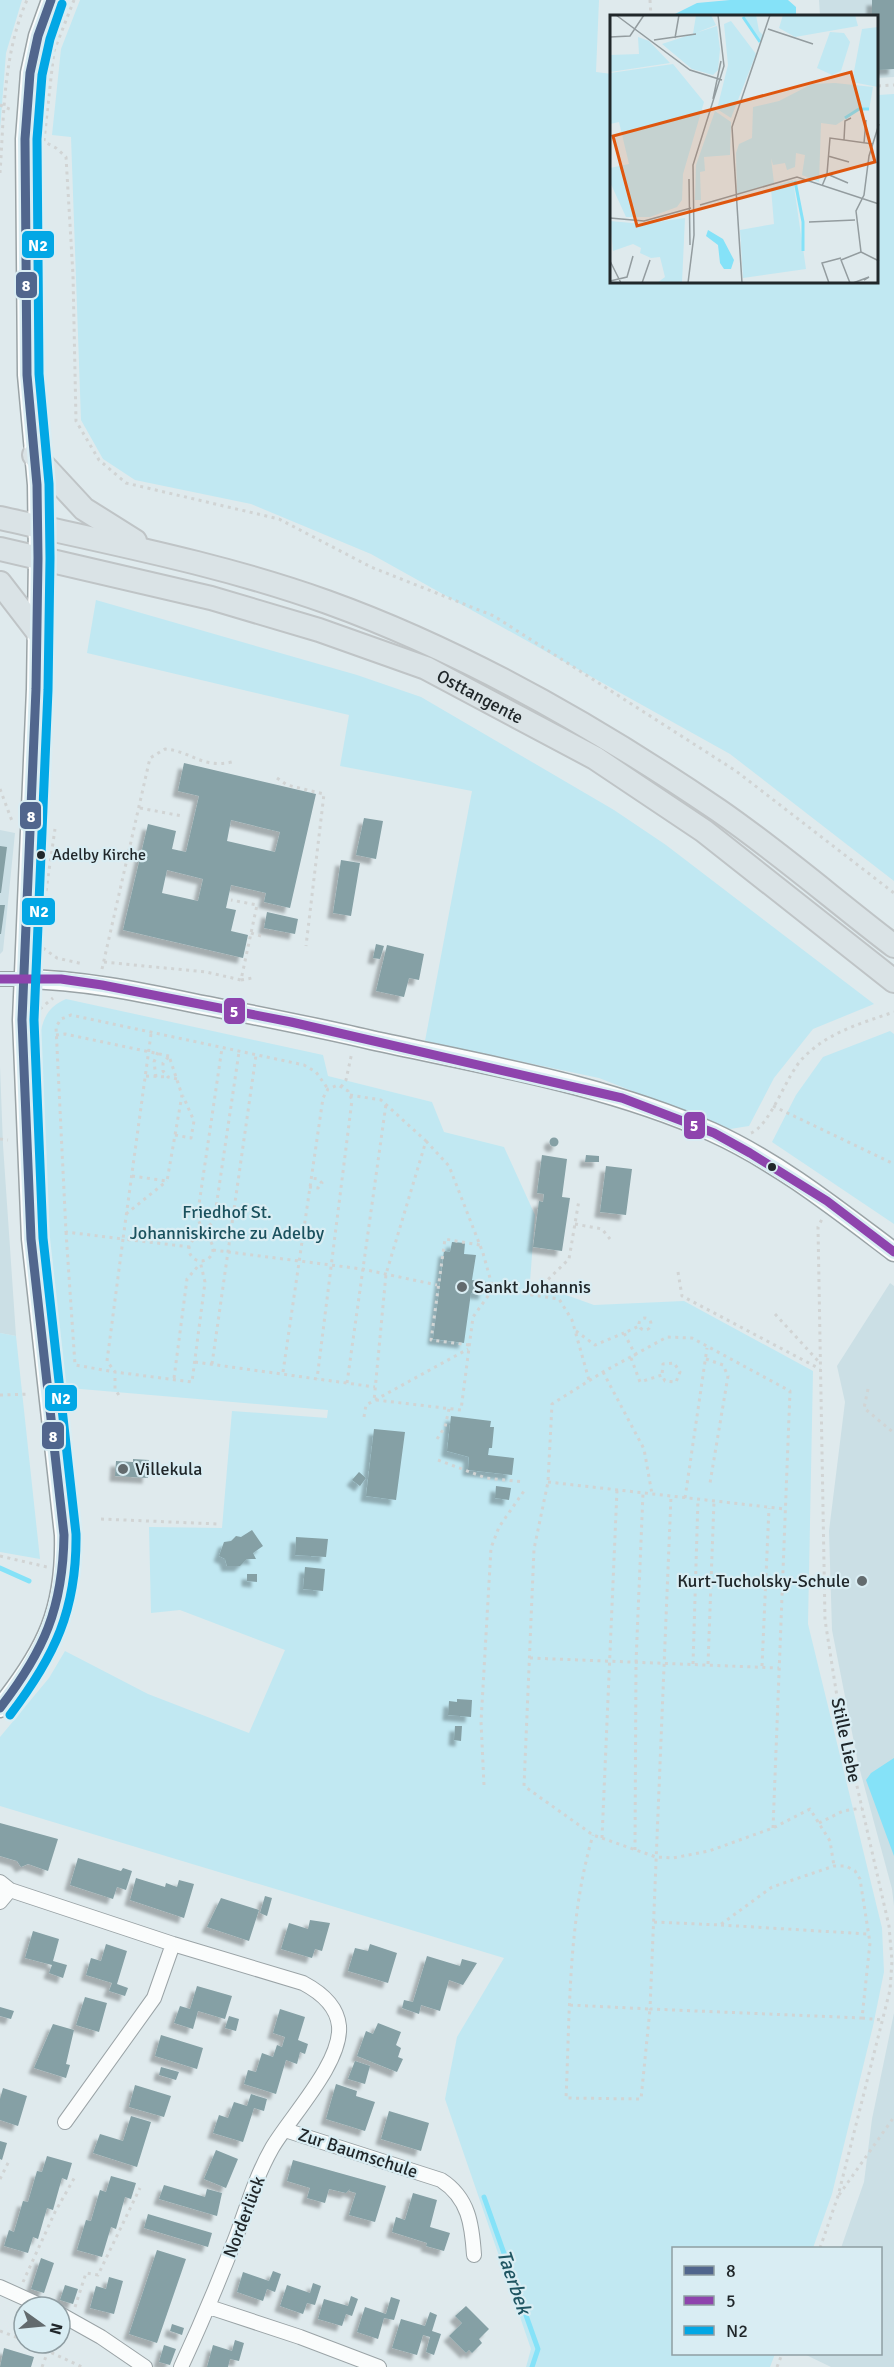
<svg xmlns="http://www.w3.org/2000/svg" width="894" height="2367" font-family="Signika,sans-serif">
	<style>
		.built { fill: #cbdfe5 }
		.green { fill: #c1e8f2 }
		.water { fill: #85e2f8 }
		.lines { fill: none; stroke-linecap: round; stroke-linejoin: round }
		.stream { stroke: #85e2f8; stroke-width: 5 }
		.building { fill: #85a0a5; fill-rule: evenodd; filter: url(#shadow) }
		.minor-casing { stroke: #9aa3a6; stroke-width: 16 }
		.tertiary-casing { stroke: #9aa3a6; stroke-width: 21 }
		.primary-casing { stroke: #bfc4c6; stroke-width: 26 }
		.path { stroke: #d1d4d4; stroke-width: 3; stroke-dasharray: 3 4.5; stroke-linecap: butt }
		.minor { stroke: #fafcfc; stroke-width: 14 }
		.tertiary { stroke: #fafcfc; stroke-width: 18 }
		.primary { stroke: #dae3e6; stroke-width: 22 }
		.bus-1-casing { stroke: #d9edf3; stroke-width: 14 }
		.bus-2-casing { stroke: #d9edf3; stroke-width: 14 }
		.bus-3-casing { stroke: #d9edf3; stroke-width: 14 }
		.bus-1 { stroke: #51668d; stroke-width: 9 }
		.bus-2 { stroke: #8e44ad; stroke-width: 9 }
		.bus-3 { stroke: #02a7e5; stroke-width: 9 }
		.bus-dot { fill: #20272a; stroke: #d9edf3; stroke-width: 2 }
		.poi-dot { fill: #636b6e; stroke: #d9edf3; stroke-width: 2 }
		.labels { text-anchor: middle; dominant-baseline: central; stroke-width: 4.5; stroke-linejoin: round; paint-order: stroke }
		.bus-label { font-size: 16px; fill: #20272a; stroke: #d9edf3; text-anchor: start }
		.street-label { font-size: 18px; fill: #20272a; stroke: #d9edf3 }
		.park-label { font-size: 18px; fill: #1a515e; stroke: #d9edf3 }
		.poi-label { font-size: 18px; fill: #20272a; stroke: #d9edf3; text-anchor: start }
		.water-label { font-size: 20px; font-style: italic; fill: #1f5562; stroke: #d9edf3 }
		.inset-river { fill: none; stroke: #85e2f8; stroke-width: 3 }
		.inset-road { fill: none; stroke: #939c9f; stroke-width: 1.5 }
		.view { fill: #de560e; fill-opacity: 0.15; stroke: #de560e; stroke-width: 3 }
		.inset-edge { fill: none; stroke: #20272a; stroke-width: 3 }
		.line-badge { stroke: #d9edf3; stroke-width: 2 }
		.badge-label { font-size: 16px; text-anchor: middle; font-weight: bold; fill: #fff }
	</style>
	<defs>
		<filter id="shadow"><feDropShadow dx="-5.5" dy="5.5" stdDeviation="1.5" flood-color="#0004"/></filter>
	</defs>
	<rect width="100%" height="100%" fill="#dfeaed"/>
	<path class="built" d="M819,0H894V77L878,78V16H820Z
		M0,830L15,833L3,951L0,954Z
		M0,1066L3,1145L16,1336L0,1333Z
		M890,1283L894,1286V1906L892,1889L858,1763L832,1630L829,1531L845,1402L837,1366Z
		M894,2013V2367H831L804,2354H880V2248H841L864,2182L872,2119Z"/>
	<path class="green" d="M0,0H22L6,53L0,130Z
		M80,0H599L596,72L612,74V282H878V95L894,94V881L730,754L371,554L251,504L135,480L103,459L81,420L71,137L52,135L61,49Z
		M96,600L357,675L421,697L614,810L666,845L874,1004L813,1029L774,1078L749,1126L730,1129L599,1078L425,1041L472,791L340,766L349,715L87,653Z
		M66,999L323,1055L328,1076L432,1102L444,1132L504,1147L535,1215L530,1282L594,1305L684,1301L813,1371L808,1624L882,1928L884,1972L873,2026L832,2194L813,2248H674V2354H775L770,2367H526L531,2349L445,2099L457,2037L504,1958L0,1806V1737L49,1678L65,1651L148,1694L249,1733L285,1650L180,1610L151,1613L149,1527L222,1528L232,1411L327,1418L328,1410L69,1388L58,1379L38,1044C43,1021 44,1009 66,999Z
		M890,1031L894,1034V1224L772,1142L796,1095L823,1057Z
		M0,1333L16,1336L40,1559L0,1552Z"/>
	<path class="water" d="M730,0H788L796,7V16H671L697,3Z
		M894,1758V1856L866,1780L871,1773Z"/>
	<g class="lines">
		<path class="stream" d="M0,1568L29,1581
			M484,2197L538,2349L532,2367"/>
	</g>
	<path class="building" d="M872,0H894V69L878,70V16H872Z
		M184,763L316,794L290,908L264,902L266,893L231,885L226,908L236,910L231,931L248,935L243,958L123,930L148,824L176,831L172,849L186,852L199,796L178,791ZM231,820L280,832L275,852L227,841ZM167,870L203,879L198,901L162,893Z
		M364,818L383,821L376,859L356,855Z
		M0,846L7,847L1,893H0Z
		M341,860L360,863L351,916L333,913Z
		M0,905H5L1,934H0Z
		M267,912L298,919L295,934L264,928Z
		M376,944L384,946L380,959L373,958Z
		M387,945L424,954L419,980L409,978L404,997L376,991Z
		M549.5 1142a4.5 4.5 0 1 1 9 0a4.5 4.5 0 1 1-9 0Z
		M542,1155L567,1159L562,1197L570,1198L562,1251L533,1247L539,1201L543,1202L544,1194L537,1193Z
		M586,1155L599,1156V1162H585Z
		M606,1166L632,1169L626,1215L600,1212Z
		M452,1242L465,1243L464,1254L476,1255L472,1280L486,1282L484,1294L471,1293L464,1343L433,1339L444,1251L450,1252Z
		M451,1416L491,1421L490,1427H494L492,1448H489L488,1455L514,1458L512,1475L468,1470L469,1457L447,1451Z
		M374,1429L405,1432L396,1500L366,1496Z
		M133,1459L149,1460L148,1478L115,1476L116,1461L133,1462Z
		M359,1472L366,1478L360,1486L352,1480Z
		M496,1486L511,1488L509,1500L495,1498Z
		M252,1530L263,1546L253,1553L256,1559H247L240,1566H227L225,1559L219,1556L224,1542L231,1541L236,1536L241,1537Z
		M296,1537L328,1539L326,1557L295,1555Z
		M305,1567L325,1569L323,1591L303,1589Z
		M247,1574H257V1582L247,1581Z
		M457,1699L472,1700L471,1717L448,1715L449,1701L457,1702Z
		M455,1726H462L461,1741L454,1740Z
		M0,1823L58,1839L48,1871L28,1864L21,1867L17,1861L0,1856Z
		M78,1858L121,1871L123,1868L132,1871L126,1890L117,1887L113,1899L70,1885Z
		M136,1878L165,1887L166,1883L177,1887L179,1880L194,1884L184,1918L130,1900Z
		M265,1896L272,1898L267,1916L260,1913Z
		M221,1898L259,1910L249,1941L207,1927Z
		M310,1920L330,1923L322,1951L315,1949L312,1958L281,1949L289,1923L308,1929Z
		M33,1931L59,1939L53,1961L67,1965L63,1978L49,1973L52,1965L25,1958Z
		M106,1944L127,1951L117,1984L128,1988L125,1996L109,1991L112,1983L86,1975L91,1958L101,1961Z
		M370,1944L397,1953L388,1983L348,1971L355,1948L368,1951Z
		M427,1956L460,1966L462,1959L477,1963L463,1985L449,1980L440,2011L421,2005L419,2014L402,2008L404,2000L413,2002Z
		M197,1986L232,1996L225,2019L198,2011L193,2029L174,2023L180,2006L190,2009Z
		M85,1997L107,2003L99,2032L76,2025Z
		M0,2007L14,2011L11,2019L0,2016Z
		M280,2009L305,2017L298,2040L308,2044L305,2054L300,2052L297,2064L286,2060L276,2094L244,2084L248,2070L256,2072L262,2053L273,2057L277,2045L282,2047L285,2037L273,2033Z
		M229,2016L239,2019L236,2031L225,2028Z
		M378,2023L401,2032L396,2045L401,2048L398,2057L403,2059L397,2072L357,2056L366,2031L373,2034Z
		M53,2024L74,2030L66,2064L70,2065L66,2078L34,2068Z
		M161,2035L203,2048L197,2069L155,2056Z
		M355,2061L370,2066L365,2084L348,2079Z
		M161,2067L179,2072L176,2080L159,2075Z
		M336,2084L357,2091L356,2096L375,2102L365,2131L326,2119Z
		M135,2085L171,2096L164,2117L129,2107Z
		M3,2088L27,2096L18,2126L0,2120V2099Z
		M251,2094L267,2099L264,2111L254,2108L243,2142L213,2133L219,2115L228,2118L234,2102L247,2106Z
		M389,2111L429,2123L421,2151L381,2139Z
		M131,2116L151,2122L137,2167L93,2153L100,2134L123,2141Z
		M0,2141L7,2143L2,2160L0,2159Z
		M216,2150L238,2159L226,2188L204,2179Z
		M47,2156L72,2163L67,2180L62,2178L53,2210L47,2208L38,2239L33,2237L28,2253L4,2246L9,2230L14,2232L23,2201L28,2202L37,2171L42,2172Z
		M293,2160L386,2186L375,2222L349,2215L356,2193L349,2191L350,2189L346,2193L329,2189L325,2203L307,2198L310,2188L287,2181Z
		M111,2176L136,2183L131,2199L125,2197L116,2229L111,2227L102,2257L77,2250L86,2220L91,2221L100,2190L106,2192Z
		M164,2185L205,2197L207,2189L222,2193L217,2216L159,2199Z
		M413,2193L437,2200L430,2227L450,2233L444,2251L426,2246L427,2243L392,2232L396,2217L405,2220Z
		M148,2214L212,2233L208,2247L144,2228Z
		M157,2250L186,2259L157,2343L129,2334Z
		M41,2258L54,2263L44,2293L31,2289Z
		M273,2271L281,2274L275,2292L267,2289L263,2301L237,2292L243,2272L269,2281Z
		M109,2277L123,2281L114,2314L90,2308L96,2286L106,2289Z
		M313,2283L321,2286L315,2305L307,2303L303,2314L280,2306L287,2285L310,2293Z
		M65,2285L78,2289L73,2304L60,2300Z
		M351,2296L358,2299L352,2316L346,2314L342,2326L318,2319L324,2299L348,2306Z
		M391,2297L400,2300L394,2320L384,2318L378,2339L357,2332L365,2307L386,2314Z
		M466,2306L489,2329L479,2339L482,2343L472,2353L469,2350L466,2353L449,2336L462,2323L455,2316Z
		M430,2312L437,2315L432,2331L441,2334L434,2355L426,2352L430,2337L423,2335L417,2355L392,2348L401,2319L425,2326Z
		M172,2324L184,2328L182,2335L170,2331Z
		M235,2340L244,2343L239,2361L230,2359L228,2367H207L213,2345L232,2351Z
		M164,2345L176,2349L170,2365L159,2362Z
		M4,2348L34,2357L31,2367H0Z"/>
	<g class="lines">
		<g class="minor-casing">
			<path id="minor" d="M0,979H23
				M0,1882L10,1890L173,1944L303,1983C320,1992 337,2005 339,2026C342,2063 290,2117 272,2148C256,2176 247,2207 236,2237C219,2281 201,2324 181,2367
				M0,1902L10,1890
				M65,2122L154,1998L173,1944
				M285,2130L441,2180C469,2198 472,2225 474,2255
				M0,2287L44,2307
				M209,2307L300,2337L379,2367
				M60,2314L101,2337L145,2367"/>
		</g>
		<g class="tertiary-casing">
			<path id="tertiary" d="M23,979C81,980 136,991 193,1003C253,1015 312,1026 371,1040C485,1065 604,1084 712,1132C778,1162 837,1209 894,1252
				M0,1708C46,1650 66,1610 64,1535L31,1239L22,1020L36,689L38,558L37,485L27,375L25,139L30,73L38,36L51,0"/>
		</g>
		<g class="primary-casing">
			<g id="primary">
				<path d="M34,455L84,509L135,541"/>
				<path d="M0,518C110,543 221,564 327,602C463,651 599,729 718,810C779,852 835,901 894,946"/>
				<path id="s1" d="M0,549L211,598L319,630L426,668L595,758L704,831L894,981"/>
				<path d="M0,583L37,631"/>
			</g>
		</g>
		<path class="path" d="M650,0L651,16
			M878,86L894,85
			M0,105L12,110
			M41,140L56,148L66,157L73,275L76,421L99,460L126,483L279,519L371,567L494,616L736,771L894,893
			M44,141L54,51L74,0
			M0,173C4,116 3,54 27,0
			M277,778L287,785L324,794L306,946
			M0,789L12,821
			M140,808L182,816
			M46,891L55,829
			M251,933L261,936
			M43,948L57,958L83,964
			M104,962L206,972L241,980L257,905L231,900
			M102,969L150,758L165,749C191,751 202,769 232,762
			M241,980L252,978
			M40,1009L53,998
			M151,1034L123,1239L66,1232L56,1027L61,1019L71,1015L304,1065L316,1072L328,1089
			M56,1035L65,1034L169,1056
			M146,1076L168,1077
			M156,1077L154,1062L158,1052
			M341,1087L346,1080L352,1052
			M350,1095L381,1100L426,1141L386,1274L374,1401
			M773,1106L894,1164
			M751,1133C771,1125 786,1075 803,1058C828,1032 862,1023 894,1012
			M175,1135L191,1138L194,1121L183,1096
			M0,1139L8,1140
			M426,1141L449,1166L483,1253L493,1289L559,1299L572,1320L589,1380
			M132,1176L167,1181L182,1095L169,1056L163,1063V1071L168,1077L177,1079
			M309,1187L318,1188L322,1183L318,1179L311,1178
			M126,1214L167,1181
			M575,1224L602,1229L610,1239
			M204,1231L214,1221L239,1052
			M66,1232L75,1365L115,1372V1389L120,1397
			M189 1249a12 12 0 1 1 24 0a12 12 0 1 1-24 0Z
			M203,1238L204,1231L197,1218L222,1048
			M190,1247L123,1239L107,1361L115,1372L192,1382L205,1282L200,1261
			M213,1250L362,1269L437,1285
			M678,1272L682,1296L820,1369
			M532,1295L569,1259L579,1200
			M775,1314L820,1363
			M639 1324a6 6 0 1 1 12 0a6 6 0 1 1-12 0Z
			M576,1331L595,1345L624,1333
			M469,1345L431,1340L445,1239L480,1245
			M636,1356L624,1333L639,1326
			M631,1358L640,1382L662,1375L665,1381L676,1382L680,1372L674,1363L663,1364L662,1375
			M706,1359L723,1365L728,1376L710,1483
			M195,1362L375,1387
			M212,1364L256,1055
			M283,1372L323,1098L328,1089L338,1085L348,1091L352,1100L317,1379
			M603,1372L644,1449L652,1494
			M174,1378L187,1279L199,1265
			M347,1383L386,1104
			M868,1389L864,1408L894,1433
			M0,1395L30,1394
			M376,1400L461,1410L473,1317L493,1289
			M364,1417L366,1405L468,1349
			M437,1439L445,1427L449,1409
			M438,1460L486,1478L524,1482
			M548,1482L785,1509
			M685,1498L707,1348
			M101,1519L218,1524
			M0,1556L47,1567
			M530,1658L779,1668
			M693,1664L698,1499
			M708,1664L714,1501
			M762,1666L769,1508
			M484,1785L481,1722L491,1548L499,1527L524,1491
			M819,1823L843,1811L862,1808
			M773,1828L790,1391L692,1338L667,1337L603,1372L552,1404L548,1482L534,1549L524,1786L593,1835L656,1857L673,1858L709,1851L773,1828L810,1809L830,1841L834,1866
			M602,1838L617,1490
			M635,1850L636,1662L643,1493
			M654,1922L720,1925L772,1887L834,1866H846L855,1871L860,1879L870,1943L862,2018L650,2009L671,1496
			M721,1925L868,1934
			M570,2005L650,2009L641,2099L566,2098C570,2011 568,1919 593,1835
			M862,2018L883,2020
			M0,2179L10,2159
			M839,2195L894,2117
			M820,2248L838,2196L890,1990L892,1961L889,1926L838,1703L825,1620L818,1227L822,1219
			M23,2282L55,2212L76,2175
			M75,2307L86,2273L98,2275L140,2188
			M0,2331L24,2340
			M31,2343L82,2367
			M42,2367L51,2343
			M777,2367L782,2354"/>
		<use href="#minor" class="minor"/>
		<use href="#tertiary" class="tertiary"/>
		<use href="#primary" class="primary"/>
		<g class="bus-1-casing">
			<path id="bus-1" d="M0,1708C44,1651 63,1608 64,1535L31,1239L22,1020L36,689L38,558L37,485L27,375L25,139L30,73L38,36L51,0"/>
		</g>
		<g class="bus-2-casing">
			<path id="bus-2" d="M0,979H61L102,985L291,1022L622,1098L714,1133L750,1153L827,1201L894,1252"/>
		</g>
		<g class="bus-3-casing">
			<path id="bus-3" d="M10,1715C55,1656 77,1609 76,1534L43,1238L34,1020L48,690L50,558L49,484L39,374L37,139L42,75L50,39L62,4"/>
		</g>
		<use href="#bus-1" class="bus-1"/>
		<use href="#bus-2" class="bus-2"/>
		<use href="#bus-3" class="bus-3"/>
	</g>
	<g class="bus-dot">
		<circle cx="41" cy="855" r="5"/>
		<circle cx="772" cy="1167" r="5"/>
	</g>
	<g class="poi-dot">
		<circle cx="462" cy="1287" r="6"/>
		<circle cx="123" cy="1469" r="6"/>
		<circle cx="862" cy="1581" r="6"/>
	</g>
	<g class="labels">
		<g class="bus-label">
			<text x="52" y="855">Adelby Kirche</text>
		</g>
		<g class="street-label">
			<text stroke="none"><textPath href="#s1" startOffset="504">Osttangente</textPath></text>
			<text transform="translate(846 1740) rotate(78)">Stille Liebe</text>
			<text transform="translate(358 2153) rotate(18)">Zur Baumschule</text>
			<text transform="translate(244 2217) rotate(-69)">Norderlück</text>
		</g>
		<g class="park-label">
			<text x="227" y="1212">Friedhof St.<tspan x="227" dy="21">Johanniskirche zu Adelby</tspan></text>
		</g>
		<g class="poi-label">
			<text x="474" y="1287">Sankt Johannis</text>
			<text x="135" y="1469">Villekula</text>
			<text x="850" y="1581" text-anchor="end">Kurt-Tucholsky-Schule</text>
		</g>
		<g class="water-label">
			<text transform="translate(514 2282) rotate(71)">Taerbek</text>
		</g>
	</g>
	<g transform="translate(610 15)">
		<rect width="268" height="268" fill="#dfeaed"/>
		<path d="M86,0H101L106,10L83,19ZM133,0H146L149,16L154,21L151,27ZM173,0H245L248,11L185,22L169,13ZM121,6L146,39L121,103L107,94L118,50L114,9ZM107,11L110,34L108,55L103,60L82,54L52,29ZM268,12V72L242,67L252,14ZM220,17L234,18L240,27L231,56L222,60L207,53ZM28,22L39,26L60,48L0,57V40L29,39ZM63,49L94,87L73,159L72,185L67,192L40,202H16L0,167V153L19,149L9,107L0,109V58ZM225,68L263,72L259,95H249L226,110L211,108L209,167L192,160L195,140L186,138L185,152L177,155L175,148L163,150L161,143L164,168L127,179L126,138L129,129L142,123L143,92L169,86L202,69ZM105,96L121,107L120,140L94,142L95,156L90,157L91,185H85L86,150ZM183,165L196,254L133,263L130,215L164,209L161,173ZM75,203L72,268H47L55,262L50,242L41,243L30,238L31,233L23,229L3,236L0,206L33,209Z" fill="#c1e8f2"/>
		<path d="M98,215L113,224L124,245L121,254H114L110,248L108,230L96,221Z" fill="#85e2f8"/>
		<path class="inset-river" d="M133,2L150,27M235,103L249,94H259M185,166L193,207V236"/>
		<path class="inset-road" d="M6,0L80,55L112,65M158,14L203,29M0,22L20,21L34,0M65,23L69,0M44,25L86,19M103,84L111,46M234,125L235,106L241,103M254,128L256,105M218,141L239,147M217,159L238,168M79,164L80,230M212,171L217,159L220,123L263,129M90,190L187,162L269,189M0,203L34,206L81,193M199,207L245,205M251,237L246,196L254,180L259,141L269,109M251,237L269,246M0,246L11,268M0,266L17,262L23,241M32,268L40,245M78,268L84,220L83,150L114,51L108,0M132,268L122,112L160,0M219,268L212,248L231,243M240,268L231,245L251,237M243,268L259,262L254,265"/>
		<path class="view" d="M241,57L265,147L27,211L3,121Z"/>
		<rect width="268" height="268" class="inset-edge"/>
	</g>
	<g class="line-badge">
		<rect x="21" y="230" width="34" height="29" rx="6" fill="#02a7e5"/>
		<rect x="15" y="271" width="23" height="28" rx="6" fill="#51668d"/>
		<rect x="19" y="801" width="23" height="29" rx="6" fill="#51668d"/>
		<rect x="21" y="897" width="35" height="29" rx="6" fill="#02a7e5"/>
		<rect x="223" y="997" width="23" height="28" rx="6" fill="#8e44ad"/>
		<rect x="683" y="1111" width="23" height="29" rx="6" fill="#8e44ad"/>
		<rect x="44" y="1384" width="34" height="28" rx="6" fill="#02a7e5"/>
		<rect x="41" y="1421" width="24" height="29" rx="6" fill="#51668d"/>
	</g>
	<g class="badge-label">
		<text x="38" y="251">N2</text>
		<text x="26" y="291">8</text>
		<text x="31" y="822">8</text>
		<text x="39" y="917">N2</text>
		<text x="234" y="1017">5</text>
		<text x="694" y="1131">5</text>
		<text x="61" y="1404">N2</text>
		<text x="53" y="1442">8</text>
	</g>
	<rect x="672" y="2247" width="210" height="108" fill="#d9edf3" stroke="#8f9ea3" stroke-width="1.5"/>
	<rect x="684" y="2266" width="30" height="9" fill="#51668d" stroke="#8f9ea3" stroke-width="1.5"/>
	<text x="726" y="2277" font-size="18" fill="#20272a">8</text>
	<rect x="684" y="2296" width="30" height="9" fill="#8e44ad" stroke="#8f9ea3" stroke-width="1.5"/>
	<text x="726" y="2307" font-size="18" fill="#20272a">5</text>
	<rect x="684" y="2326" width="30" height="9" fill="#02a7e5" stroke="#8f9ea3" stroke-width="1.5"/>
	<text x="726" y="2337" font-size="18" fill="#20272a">N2</text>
	<g transform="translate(42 2325) rotate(105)"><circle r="28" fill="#d9edf3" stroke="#8f9ea3" stroke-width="1.5"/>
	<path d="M0-4.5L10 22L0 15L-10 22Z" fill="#636b6e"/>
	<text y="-9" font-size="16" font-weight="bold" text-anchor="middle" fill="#20272a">N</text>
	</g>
</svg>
